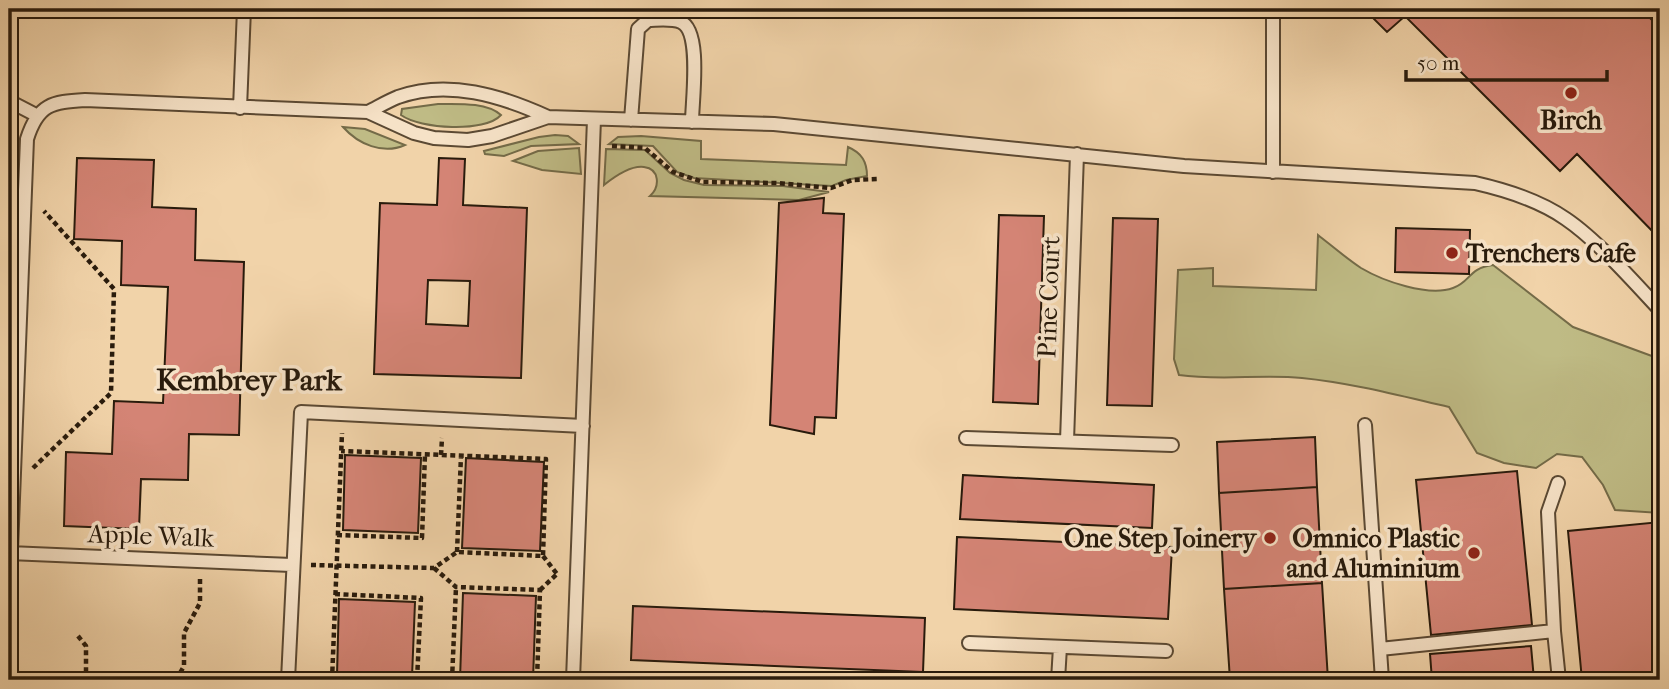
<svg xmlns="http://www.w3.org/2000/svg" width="1669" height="689" font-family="'IM FELL French Canon',serif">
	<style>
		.green { fill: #bfbb85; stroke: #746b48; stroke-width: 2 }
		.building { fill: #d48475; stroke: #291b0c; stroke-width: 2; fill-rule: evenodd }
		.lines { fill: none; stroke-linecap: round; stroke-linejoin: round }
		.lane-casing { stroke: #5b4933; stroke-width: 16 }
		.path { stroke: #291b0c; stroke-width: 4.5; stroke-dasharray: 5 3.5; stroke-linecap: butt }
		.lane { stroke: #f6e2c7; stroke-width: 12 }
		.poi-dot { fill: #8f2418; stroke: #f6e2c7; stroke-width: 2.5 }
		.labels { text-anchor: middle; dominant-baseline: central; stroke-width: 7; stroke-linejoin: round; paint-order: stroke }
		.poi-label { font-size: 26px; font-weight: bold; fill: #291b0c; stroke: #f6e2c7; text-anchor: end }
		.street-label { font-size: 26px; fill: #291b0c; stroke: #f6e2c7 }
		.quarter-label { font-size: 30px; font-weight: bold; fill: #291b0c; stroke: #f6e2c7 }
	</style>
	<rect width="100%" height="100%" fill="#f1d3a9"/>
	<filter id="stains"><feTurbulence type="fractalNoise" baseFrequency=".00286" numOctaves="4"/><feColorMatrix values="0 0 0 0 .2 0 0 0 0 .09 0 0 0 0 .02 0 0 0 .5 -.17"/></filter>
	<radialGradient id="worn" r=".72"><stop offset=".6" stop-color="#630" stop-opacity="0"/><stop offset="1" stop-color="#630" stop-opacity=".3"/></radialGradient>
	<path class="green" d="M438,104C458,104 486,102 501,115C485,133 420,129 401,115L402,109Z
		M343,127L365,129L405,145C383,155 358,144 343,127Z
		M555,135L568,136L579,144L531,146L504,156L485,154L484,151L539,137Z
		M641,136L701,141V159L846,165L848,147C862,153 867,162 867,176L846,180L832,186L694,178L677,172L653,146L609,144L618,137Z
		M579,148L581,174L542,170L513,161L538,151Z
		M606,149L645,150L670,173L684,180L704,185L783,186L829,192L799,200L650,196C660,187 660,169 644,167C630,165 614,177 604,185Z
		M1318,235C1332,246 1346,258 1361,268C1383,281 1428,297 1453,288C1471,282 1468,268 1493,265L1573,327L1660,359V513L1615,510L1603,485L1582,457L1557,454L1536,468L1504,463L1477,453L1449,407C1401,396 1352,383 1302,378C1261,374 1220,381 1179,375L1174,359L1178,270L1213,268V286L1316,290Z"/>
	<path class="building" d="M988,9H1065V13L988,11Z
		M1364,9H1641L1660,28V239L1577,154L1560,171L1405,16L1387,32Z
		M77,158L154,160L152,207L196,209L195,260L244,262L239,435L189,434L188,480L141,479L139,529L64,526L66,452L112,454L114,401L163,403L168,287L121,285L122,241L74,239Z
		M439,158L465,159L463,205L527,208L521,378L374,374L380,203L437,205ZM428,280L470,281L468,326L426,324Z
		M824,198L823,213L844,214L836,418L815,417L814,434L770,425L779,203Z
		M999,215L1044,216L1038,404L993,402Z
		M1113,218L1158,219L1152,406L1107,405Z
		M1396,228L1470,230L1469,274L1395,272Z
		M1315,437L1317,487L1219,493L1217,442Z
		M345,455L421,458L418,533L343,530Z
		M466,458L544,462L540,551L462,548Z
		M1517,471L1532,625L1431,635L1416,480Z
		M963,475L1154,485L1152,528L960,519Z
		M1317,487L1322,583L1224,589L1219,493Z
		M1660,522V680H1582L1568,531Z
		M957,537L1172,547L1168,619L954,609Z
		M1322,583L1328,680H1230L1224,589Z
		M463,593L536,596L533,680L460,679Z
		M339,599L415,602L412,677L337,675Z
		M633,606L925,618L923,672L631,660Z
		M1531,646L1534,680H1432L1430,654Z"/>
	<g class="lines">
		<g class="lane-casing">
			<path id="lane" d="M9,101L36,115
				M240,108L244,9
				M368,112C378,107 388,101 398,97C448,79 502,96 548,117
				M631,120L638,29L648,20C657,20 672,18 681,22C702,31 692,101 692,122
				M1273,172V9
				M1365,425L1382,680
				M966,438L1172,445
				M1067,441L1077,154
				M9,553L292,565
				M9,601L27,139C38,104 52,102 85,100L368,112L414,133L434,138L468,140L492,136L548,117L774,124L1184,166L1475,183C1506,190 1539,200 1566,219C1597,240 1634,282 1660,310
				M1554,631L1559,680
				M969,643L1166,651
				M1380,649L1554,631L1548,512L1558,483
				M288,680L301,412L583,426
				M573,680L594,119
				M1058,680L1060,647"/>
		</g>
		<path class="path" d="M612,146L645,148L673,172L703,182L777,183L831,188L852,180L878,179
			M441,455L442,438
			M33,468L111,393L114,289L44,211
			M337,535L422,538L425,454
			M457,552L461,456
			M543,556L557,574
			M311,565L434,568L457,552L543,556L546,459L341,451
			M434,568L456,587L540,590L537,680
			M540,590L557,574
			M335,594L421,598L417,680
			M78,636L86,646V672
			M176,680L184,666V633L200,603V579
			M332,680L342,433
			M452,680L456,587"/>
		<use href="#lane" class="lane"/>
	</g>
	<g class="poi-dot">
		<circle cx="1571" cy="93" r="7"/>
		<circle cx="1452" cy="253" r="7"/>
		<circle cx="1270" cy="538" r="7"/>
		<circle cx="1474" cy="553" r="7"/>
	</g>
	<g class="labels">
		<g class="poi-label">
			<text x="1571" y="120" text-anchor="middle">Birch</text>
			<text x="1466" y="253" text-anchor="start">Trenchers Cafe</text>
			<text x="1256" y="538">One Step Joinery</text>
			<text x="1460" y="538">Omnico Plastic<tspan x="1460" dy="30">and Aluminium</tspan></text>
		</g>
		<g class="street-label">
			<text transform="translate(1049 297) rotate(-88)">Pine Court</text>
			<text transform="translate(151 536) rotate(2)">Apple Walk</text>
		</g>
		<g class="quarter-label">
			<text x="249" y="380">Kembrey Park</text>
		</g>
	</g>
	<rect width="1669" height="689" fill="none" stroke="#f1d3a9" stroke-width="35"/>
	<rect x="10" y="10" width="1648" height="668" fill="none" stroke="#291b0c" stroke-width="3.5"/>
	<rect x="18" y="18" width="1634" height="654" fill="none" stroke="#291b0c" stroke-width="2"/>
	<path d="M1406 70v10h201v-10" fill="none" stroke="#291b0c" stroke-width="3.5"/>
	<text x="1417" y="70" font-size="21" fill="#291b0c" stroke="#f6e2c7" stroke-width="5" paint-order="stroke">50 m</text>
	<rect width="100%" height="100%" filter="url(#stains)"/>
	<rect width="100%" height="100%" fill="url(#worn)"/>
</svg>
